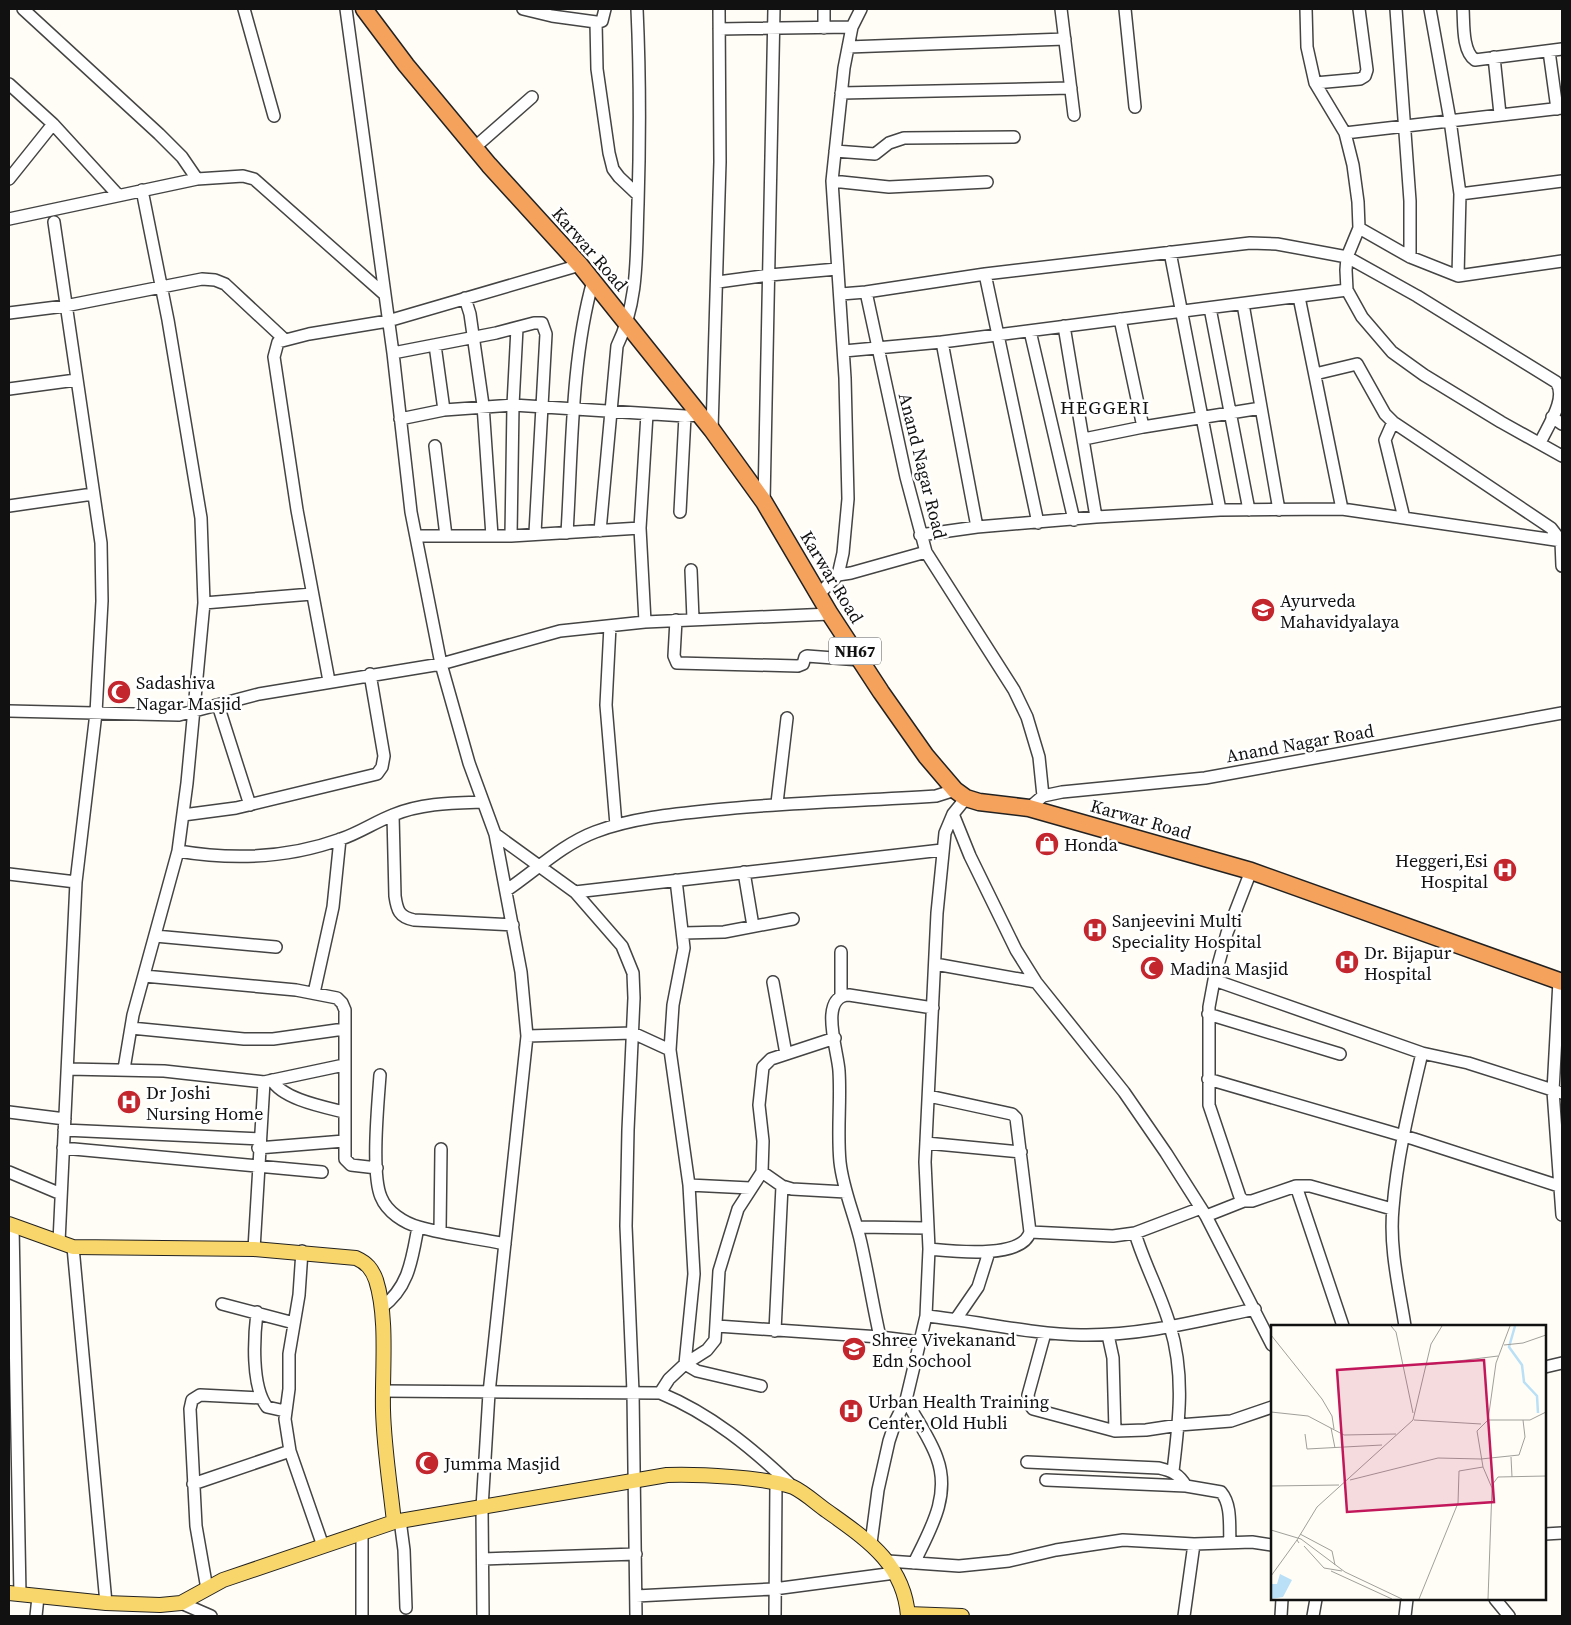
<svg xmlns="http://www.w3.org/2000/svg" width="1571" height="1625" font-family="'Source Serif 4',serif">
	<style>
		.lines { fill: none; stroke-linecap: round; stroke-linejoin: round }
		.minor-casing { stroke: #444; stroke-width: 14 }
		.major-casing { stroke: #222; stroke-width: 16 }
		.highway-casing { stroke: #222; stroke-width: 19 }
		.minor { stroke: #fff; stroke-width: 11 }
		.major { stroke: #f9d66b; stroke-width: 14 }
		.highway { stroke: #f5a25d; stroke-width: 16 }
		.labels { text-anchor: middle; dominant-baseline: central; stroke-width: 5; stroke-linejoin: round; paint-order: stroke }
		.shield { fill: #fff; stroke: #585858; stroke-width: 1 }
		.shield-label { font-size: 16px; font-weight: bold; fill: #111 }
		.street-label { font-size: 18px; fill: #111; stroke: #fff }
		.poi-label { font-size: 18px; fill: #111; stroke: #fff; text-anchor: start }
		.neighbourhood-label { font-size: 19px; letter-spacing: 1px; fill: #111; stroke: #fff }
		.inset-river { fill: none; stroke: #b9e0f7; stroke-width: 2.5 }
		.inset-road { fill: none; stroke: #a09f9a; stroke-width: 1 }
		.view { fill: #c2185b; fill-opacity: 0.15; stroke: #c2185b; stroke-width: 2.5 }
		.inset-edge { fill: none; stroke: #111; stroke-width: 2.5 }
	</style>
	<rect width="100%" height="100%" fill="#fffdf5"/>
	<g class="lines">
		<g class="minor-casing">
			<path id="minor" d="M23,9L159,134L182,157L197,179
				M244,9L274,116
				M346,9L393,353L411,512L441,664L469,763L495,834L521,972L527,1036L489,1393L482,1508L483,1616
				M523,9L552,16L596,22L602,21L605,9
				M824,9V28
				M1061,9L1074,115
				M1125,9L1135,107
				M1306,9L1307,47L1315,83L1345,133L1353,165L1358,202L1359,228L1347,257L1346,270L1347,290L1362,317L1392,352L1424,375L1501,422L1562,456
				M1396,9L1410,201V257
				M1430,9L1450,120L1460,194L1458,276
				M1463,9C1464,23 1462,51 1475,60L1562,49
				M596,22L597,69L609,153L613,169L619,177L638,195
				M719,29L852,27
				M848,47L1065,39
				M1549,51L1557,109
				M1494,57L1500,114
				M1315,83L1360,79L1365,76L1367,70L1359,9
				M9,84L53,124L118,195
				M841,93L1071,88
				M1345,133L1562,108
				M474,148L532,97
				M835,151L875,154L889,143L904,138L1014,137
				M9,179L53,124
				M832,181L889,187L987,182
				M1460,194L1562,181
				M9,219L197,179L243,176L254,179L384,294
				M54,222L101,543L102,601L96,713L76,882L59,1242
				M1359,228L1410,257L1458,276L1562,261
				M1170,252L1220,510
				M985,274L1038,523
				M718,282L770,275L837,269
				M866,292L985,274L1250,243L1277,244L1347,257L1417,296L1556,382C1568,398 1547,427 1540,443
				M841,294L866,292L906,477L926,552L1014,690L1027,717L1039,757L1043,796
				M1299,297L1342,509
				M465,298L470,314L483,405L492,536
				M1243,304L1279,510
				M1210,308L1249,510
				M9,313L65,306L202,279L215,280L225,284L284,339
				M1064,326L1096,517
				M1030,331L1074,520
				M942,342L977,527
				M435,345L444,410
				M844,351L942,342L1347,290
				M393,353L496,333L534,323H542L546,334L535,533
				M1315,374L1357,364L1385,414L1393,422L1551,528L1561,541L1562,566
				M9,389L76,380
				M1552,417L1562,424
				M400,419L444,410L513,405L685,416L699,415
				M1393,422L1385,440L1404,518
				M1143,427L1261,408
				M712,430L720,162L719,9
				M1084,439L1143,427L1120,319
				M435,446L446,536
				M764,502L774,9
				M9,506L93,494
				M680,512L685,416
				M600,531L617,346C639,301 636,254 638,204C640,139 640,74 637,9
				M567,533C572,453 571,358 593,281
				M920,535L977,527L1096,517L1220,510L1342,509L1562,541
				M416,536H511L640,528
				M511,536L513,405L517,328
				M691,570L693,619
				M838,575L851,573L926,552
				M819,594L838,575L843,553L848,499L845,378L832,181L844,68L852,27L861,9
				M204,603L312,594
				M676,620L674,656L677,663L798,666L803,664L805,657L807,656L860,660
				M645,622L640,528L647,414
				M610,626L606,705L616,825
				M329,681L297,510L274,357L278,342L309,334L388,321L580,265
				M218,705L250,805
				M9,711L179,715L259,694L441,664L560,631L645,622L830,614
				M777,803L787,718
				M1029,808L1043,796L1062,792L1205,778L1562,713
				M953,814L970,856L1016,950L1036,982L1124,1092L1166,1153L1206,1216L1272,1345
				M183,815L236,808L377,774L382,767L384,756L370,674
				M393,815L395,896C397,910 399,917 414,920L513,925
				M495,834L575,892L622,946L633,973L634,998L628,1130L626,1226L633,1392L636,1616
				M178,851C232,860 289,858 341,839C359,833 375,822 393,815C422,803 453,803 483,802
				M1251,871L1227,933L1214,980L1209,1007V1105L1240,1197L1244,1201H1252L1296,1186H1310L1392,1209
				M744,872L753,926
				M9,874L76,882
				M676,880L684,948L673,1005L670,1050L689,1185L694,1274L685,1364L697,1371L761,1386
				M507,890C535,871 563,844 595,832C632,818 674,814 714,810C788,802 862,801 936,796L955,790
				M575,892L942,850
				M683,933L724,932L793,919
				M155,936L276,947
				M841,952V995
				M935,964L1036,982
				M144,976L296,990L337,998L342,1003L345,1010V1159L351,1165L377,1168
				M1214,980L1422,1053L1468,1063L1562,1093
				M1559,981L1553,1091L1562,1215
				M773,982L786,1054
				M314,993L333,907L340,839
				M1208,1014L1340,1054
				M131,1028L244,1039H273L344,1029
				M527,1036L633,1033L670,1050
				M68,1069L164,1071L264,1082L344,1065
				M124,1069L133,1015L178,851L187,783L204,603L201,518L168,320L142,190
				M380,1075C378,1103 371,1174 381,1197C387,1212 404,1223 419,1227C447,1235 477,1238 505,1244
				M1208,1079L1414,1139L1562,1187
				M272,1080C282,1099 324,1107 344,1112
				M9,1112L65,1119
				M64,1130L259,1139
				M926,1143L1021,1152
				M63,1148L322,1172
				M258,1148L344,1141
				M9,1172L61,1194
				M762,1172L782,1186L792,1189L846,1192
				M689,1185L750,1188
				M1296,1186L1343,1326
				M1206,1216L1244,1201
				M13,1226L20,1595
				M857,1227L927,1228
				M440,1231L441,1149
				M1030,1232L1113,1236L1135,1233L1201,1208
				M1135,1233C1144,1264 1161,1294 1170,1326C1185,1374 1179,1422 1173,1471
				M73,1247L106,1603
				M254,1249L264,1082
				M929,1249C951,1251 1022,1260 1030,1232L1016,1118L1012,1114L929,1096
				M302,1251L299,1295L289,1354V1389L285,1419L290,1451L323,1546
				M222,1304L294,1323
				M381,1308C409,1288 412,1259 418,1227
				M257,1312C254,1337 251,1386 267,1407L285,1411
				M926,1316C978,1321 1029,1334 1081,1335C1140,1336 1198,1321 1255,1309
				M956,1319L978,1287L989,1252
				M717,1326L880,1337L920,1342
				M1405,1326C1399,1288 1389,1247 1393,1208C1397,1156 1410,1104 1422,1053
				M775,1331L782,1186
				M1045,1333L1028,1395L1030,1405L1033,1409L1115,1431L1146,1430L1179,1425L1231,1421L1272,1407
				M1108,1335L1113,1358L1115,1431
				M880,1337C873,1306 868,1274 861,1243C855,1216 843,1190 840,1162C837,1132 841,1101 839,1071C838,1051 818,996 849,995L933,1008
				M1545,1367L1562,1363
				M383,1391L660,1393C711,1414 752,1448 792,1486
				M660,1393L669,1379L685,1364L707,1350L715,1340L719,1271L726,1248L738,1209L762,1172L763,1141L759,1105L763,1067L771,1059L835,1038
				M906,1400C916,1419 930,1438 937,1458C951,1496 930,1530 914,1563
				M1027,1462L1159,1468C1172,1471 1179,1474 1186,1486
				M1046,1480L1186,1486L1221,1492C1232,1505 1229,1526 1230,1542
				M193,1484L290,1451
				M400,1520L404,1550L406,1608
				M362,1532V1616
				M1545,1534L1562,1533
				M871,1543L878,1490L889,1441L896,1420L906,1400L926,1316L929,1249L925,1162L937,913L945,833L953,814L966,798
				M483,1559L636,1554
				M888,1561L959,1566L1009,1561L1056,1550L1123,1540L1194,1544L1252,1542L1272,1545
				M207,1589L196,1526L190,1409L192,1400L200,1395L262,1398
				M636,1596L774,1589L895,1573
				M1495,1599L1509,1616
				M181,1603L211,1616
				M36,1616L38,1597
				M775,1616L776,1484
				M1184,1616L1194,1544
				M1281,1616L1282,1599
				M1313,1616L1316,1599
				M1405,1616L1407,1599"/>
		</g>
		<g class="major-casing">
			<path id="major" d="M9,1224L73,1247L254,1249L356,1258C367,1263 372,1269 376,1280C388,1318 382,1370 383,1410C384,1448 390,1484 394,1522
				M9,1593L106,1603L160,1605L181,1603L223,1580L394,1522L667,1475C698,1474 764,1477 793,1487C804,1492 817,1504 827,1511C866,1539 904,1563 908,1616
				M908,1614L962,1616"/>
		</g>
		<g class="highway-casing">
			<path id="highway" d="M364,9L406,65L489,165L580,265L712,430L764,502L830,614L881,692L926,756L955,790L966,798L979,802L1029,808L1251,871L1562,982"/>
		</g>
		<use href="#minor" class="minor"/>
		<use href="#major" class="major"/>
		<use href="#highway" class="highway"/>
	</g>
	<defs>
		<g id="university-disc" transform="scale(1.25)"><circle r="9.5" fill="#c4262e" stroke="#fff"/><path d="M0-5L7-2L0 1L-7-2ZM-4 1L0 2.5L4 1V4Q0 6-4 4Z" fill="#fff"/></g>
		<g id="mosque-disc" transform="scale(1.25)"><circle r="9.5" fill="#c4262e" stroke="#fff"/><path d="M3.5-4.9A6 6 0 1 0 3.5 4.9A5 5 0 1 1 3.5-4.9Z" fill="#fff"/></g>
		<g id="shop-disc" transform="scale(1.25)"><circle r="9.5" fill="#c4262e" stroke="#fff"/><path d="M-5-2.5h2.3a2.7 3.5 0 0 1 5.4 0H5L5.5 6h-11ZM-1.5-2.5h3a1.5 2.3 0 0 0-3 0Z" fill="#fff"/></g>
		<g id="hospital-disc" transform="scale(1.25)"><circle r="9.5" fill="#c4262e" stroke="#fff"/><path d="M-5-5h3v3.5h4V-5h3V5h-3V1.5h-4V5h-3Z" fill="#fff"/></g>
		<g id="school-disc" transform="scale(1.25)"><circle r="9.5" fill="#c4262e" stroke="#fff"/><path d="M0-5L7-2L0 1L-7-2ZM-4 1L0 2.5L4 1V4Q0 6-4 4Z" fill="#fff"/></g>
	</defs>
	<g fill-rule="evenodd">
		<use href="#university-disc" x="1263" y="610"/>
		<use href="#mosque-disc" x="119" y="692"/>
		<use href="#shop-disc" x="1047" y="844"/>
		<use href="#hospital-disc" x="1505" y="870"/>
		<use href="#hospital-disc" x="1095" y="930"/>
		<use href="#hospital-disc" x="1347" y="962"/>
		<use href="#mosque-disc" x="1152" y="968"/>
		<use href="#hospital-disc" x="129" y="1102"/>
		<use href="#school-disc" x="854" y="1349"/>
		<use href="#hospital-disc" x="851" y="1411"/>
		<use href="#mosque-disc" x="427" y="1463"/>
	</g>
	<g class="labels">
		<rect class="shield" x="829" y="637.5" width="52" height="27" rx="4"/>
		<g class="shield-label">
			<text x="855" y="651">NH67</text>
		</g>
		<g class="street-label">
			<text transform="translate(590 249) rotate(49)">Karwar Road</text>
			<text transform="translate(923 466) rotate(76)">Anand Nagar Road</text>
			<text transform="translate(832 577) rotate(59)">Karwar Road</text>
			<text transform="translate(1300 743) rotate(-10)">Anand Nagar Road</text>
			<text transform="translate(1141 819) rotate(16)">Karwar Road</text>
		</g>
		<g class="poi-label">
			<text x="1280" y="600">Ayurveda<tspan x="1280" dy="21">Mahavidyalaya</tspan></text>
			<text x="136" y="682">Sadashiva<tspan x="136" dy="21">Nagar Masjid</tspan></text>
			<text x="1064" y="844">Honda</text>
			<text x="1488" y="860" text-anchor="end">Heggeri,Esi<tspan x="1488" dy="21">Hospital</tspan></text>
			<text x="1112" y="920">Sanjeevini Multi<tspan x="1112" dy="21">Speciality Hospital</tspan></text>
			<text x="1364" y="952">Dr. Bijapur<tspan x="1364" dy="21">Hospital</tspan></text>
			<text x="1170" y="968">Madina Masjid</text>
			<text x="146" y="1092">Dr Joshi<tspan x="146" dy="21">Nursing Home</tspan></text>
			<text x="872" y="1339">Shree Vivekanand<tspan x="872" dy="21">Edn Sochool</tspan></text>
			<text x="868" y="1401">Urban Health Training<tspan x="868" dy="21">Center, Old Hubli</tspan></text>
			<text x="444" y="1463">Jumma Masjid</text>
		</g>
		<g class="neighbourhood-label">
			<text x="1105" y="407">HEGGERI</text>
		</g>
	</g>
	<g transform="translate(1271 1325)">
		<rect width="275" height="275" fill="#fffdf5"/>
		<path d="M9,249L21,255L12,272L0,274V259H6Z" fill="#b9e0f7"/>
		<path class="inset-river" d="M244,1L238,22L251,40L253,57L266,71L267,88"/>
		<path class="inset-road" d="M120,1L125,7L142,88M0,10L51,74L61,91L63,104M233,20L252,18L275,10M155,40L227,31M0,87L37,91L73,110L125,109M143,95L210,99M217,95L225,38L239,1M60,103L64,123M34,109L36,124L111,120M240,132L241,152M79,155L167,133L210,134L248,130L254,112L252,95M221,160L227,152L275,151M0,161L68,160M0,205L30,214L74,247L131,274M29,209L61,226L64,240M28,218L26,215L46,182L142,95L160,19L171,1M33,221L53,243L71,246M60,246L121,274M0,251L26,215M148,274L187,178L188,146L212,142M217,274L221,163L212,142L206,106L217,95H259L275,87"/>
		<path class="view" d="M213,35L223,177L76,187L66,45Z"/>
		<rect width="275" height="275" class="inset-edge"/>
	</g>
	<rect width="1571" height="1625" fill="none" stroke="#111111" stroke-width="20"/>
</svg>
